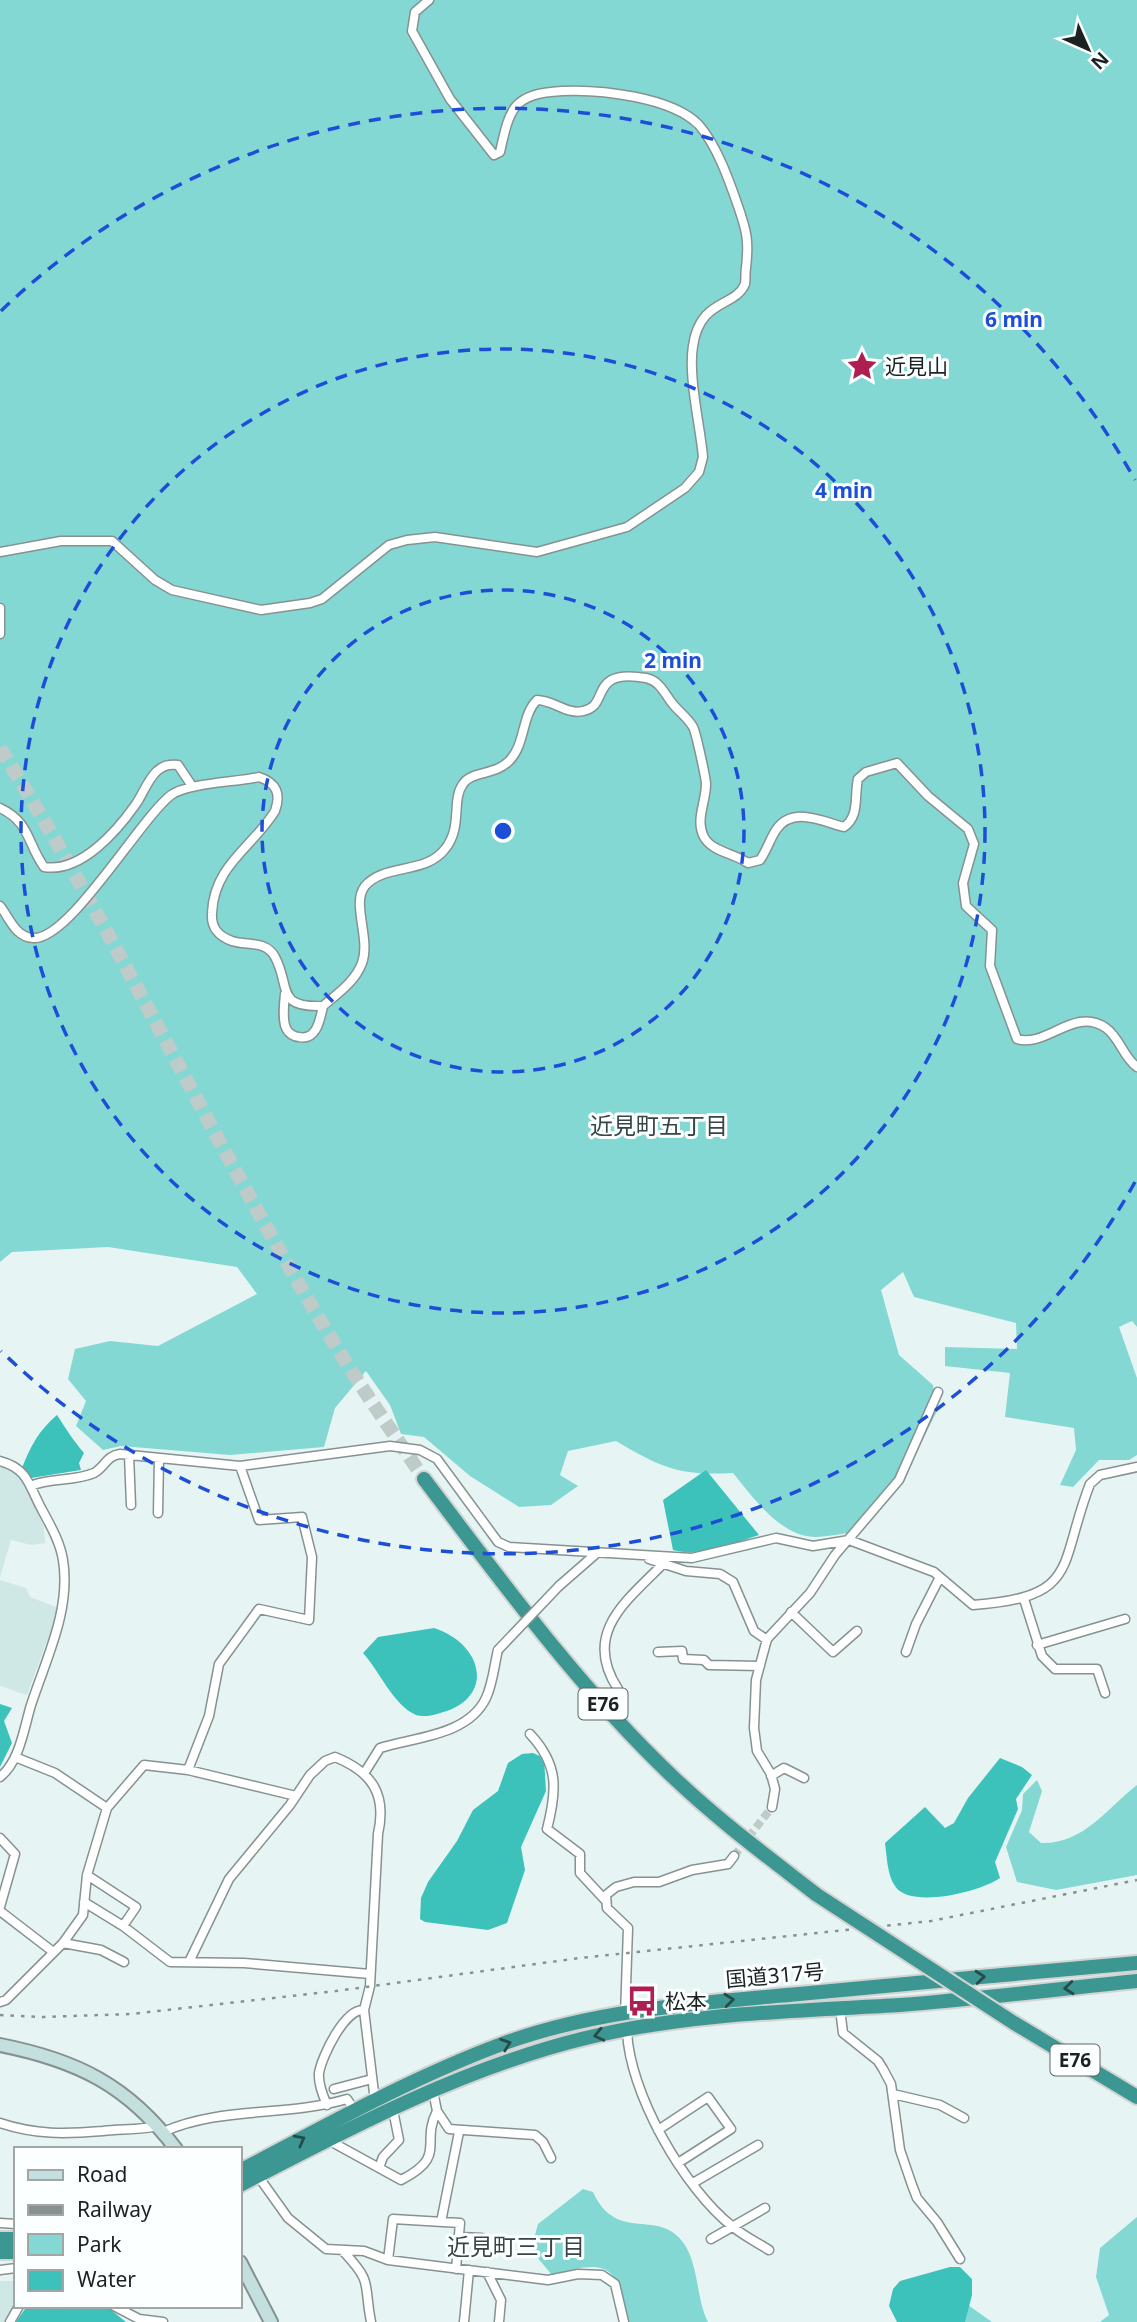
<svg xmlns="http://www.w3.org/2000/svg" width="1137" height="2322" font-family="'Noto Sans','Noto Sans JP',sans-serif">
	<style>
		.built { fill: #d0e8e5 }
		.green { fill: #84d8d3 }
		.water { fill: #3cc2bb }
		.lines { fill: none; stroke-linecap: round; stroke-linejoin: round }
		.street-tunnel { stroke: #becbc9; stroke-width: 8; stroke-dasharray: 8 4; stroke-linecap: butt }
		.highway-tunnel { stroke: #becbc9; stroke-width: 14; stroke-dasharray: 14 7; stroke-linecap: butt }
		.street-casing { stroke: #859291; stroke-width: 11 }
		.secondary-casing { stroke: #859291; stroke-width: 16 }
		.highway-casing { stroke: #d2d3d3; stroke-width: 18 }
		.street { stroke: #fff; stroke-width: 8 }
		.secondary { stroke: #c4e0de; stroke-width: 12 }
		.highway { stroke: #3c9792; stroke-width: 14 }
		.rail { stroke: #879190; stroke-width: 2.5; stroke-dasharray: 3.5 7; stroke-linecap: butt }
		.street-bridge-casing { stroke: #859291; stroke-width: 11; stroke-linecap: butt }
		.highway-bridge-casing { stroke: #d2d3d3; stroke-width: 18; stroke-linecap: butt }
		.street-bridge { stroke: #fff; stroke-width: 8 }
		.highway-bridge { stroke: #3c9792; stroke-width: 14 }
		.oneway { stroke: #274b49 }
		.ring { fill: none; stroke: #1d4ed8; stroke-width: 3.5; stroke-dasharray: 12 9 }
		.labels { text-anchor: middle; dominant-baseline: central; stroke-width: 6; stroke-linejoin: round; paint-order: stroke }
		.shield { fill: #fcffff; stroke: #5f6464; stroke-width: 2 }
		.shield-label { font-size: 19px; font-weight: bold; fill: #1c2221 }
		.poi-label { font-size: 21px; fill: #1c2221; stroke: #fcffff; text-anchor: start }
		.street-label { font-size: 21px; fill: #1c2221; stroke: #fcffff }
		.neighbourhood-label { font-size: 23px; fill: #394544; stroke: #fcffff }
		.centre { fill: #1d4ed8; stroke: #fcffff; stroke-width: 3.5 }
		.ring-label { font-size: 21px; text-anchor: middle; font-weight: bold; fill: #1d4ed8; stroke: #fcffff; stroke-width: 6; stroke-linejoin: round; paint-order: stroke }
	</style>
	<rect width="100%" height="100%" fill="#e6f5f3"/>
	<path class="built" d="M0,1465L13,1468L31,1489L44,1527L45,1543L31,1545L11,1540L0,1577Z
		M0,1580L26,1588L30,1597L59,1608L27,1695L0,1686Z
		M0,2281H16V2301L7,2322H0Z"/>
	<path class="green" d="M0,0H1137V1327L1132,1321L1119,1327L1137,1378V1455L1129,1460H1099L1073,1487L1060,1485L1076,1450L1074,1428L1005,1417L1010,1373L945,1366V1347L1017,1349L1016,1323L914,1297L903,1272L881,1290L899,1355L933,1385L937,1411L901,1483L860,1531C846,1533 831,1536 817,1537C781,1538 753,1497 733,1473C679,1476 662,1468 616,1441L568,1451L560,1475L578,1486L551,1505L519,1507L470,1476L424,1437L401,1434L390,1405L366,1371L335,1408L324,1447L230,1455L121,1446L103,1450L76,1426L86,1401L68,1379L75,1349L110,1341L158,1346L257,1294L237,1267L108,1247L12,1252L0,1262Z
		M1037,1780L1042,1791L1029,1832L1041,1843C1084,1844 1106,1809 1137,1785V1875L1056,1890L1017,1882L1006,1847L1022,1810L1023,1794Z
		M583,2189L593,2192C617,2245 660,2206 685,2245C699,2268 696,2298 708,2322H629C617,2266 610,2258 552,2275L531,2250L538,2224Z
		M1137,2217V2322H1100L1109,2315L1096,2277L1100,2248Z
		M954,2295L992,2322H957Z"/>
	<path class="water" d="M57,1415C66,1429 73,1440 84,1453L79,1463L81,1470L31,1478L22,1468C30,1447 39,1430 57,1415Z
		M706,1470L759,1535C731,1544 702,1558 673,1550L663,1500Z
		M434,1628C484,1644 497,1700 437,1714C431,1716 422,1717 416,1715C393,1705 379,1670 363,1653L378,1637Z
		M0,1704L12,1708L4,1721L12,1743L0,1767Z
		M533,1753L544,1758L546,1791L521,1847L525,1870L507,1923L488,1930L425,1922L420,1919L421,1898L428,1882L457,1841L473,1810L498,1791L508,1763L522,1754Z
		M1000,1758L1022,1767L1032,1775L1016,1799L1018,1809L995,1862L1000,1878C982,1891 910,1910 895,1886C887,1875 887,1856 885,1843L925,1807L945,1828L954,1823L968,1798Z
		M950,2267H960L972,2279V2295L965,2322H897L889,2306L893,2289L900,2281Z
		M27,2306H106L126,2322H16Z"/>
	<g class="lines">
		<path class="street-tunnel" d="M734,1856L772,1807"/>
		<path class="highway-tunnel" d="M0,748C123,945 220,1158 342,1356C368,1398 397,1438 424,1479"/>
		<g class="street-casing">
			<path id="street" d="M0,552L61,541H112L155,580L172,590L261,610L310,603L322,599L389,545L407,540L435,537L537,552L627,527L685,488L699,472L703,457C700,425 688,376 693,346C700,298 735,308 745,284C746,279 745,272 746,268C749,241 747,232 738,206C729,180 717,146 699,125C672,97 599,89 562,91C513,94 510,107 500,152L494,155L450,99L412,31L415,12L429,0
				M0,608V634
				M0,808C30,822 27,843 44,867C81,873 117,831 136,804C143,794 148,779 157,771C163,765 170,764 178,765L192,786
				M0,906C9,917 15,937 33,938C69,941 140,819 171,795C187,783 237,782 259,777C277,783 281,794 275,811C253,847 214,865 212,913C211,928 218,936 232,941C247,946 266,940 275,957C291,987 275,1008 323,1006C337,994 355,982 362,963C371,939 351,903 365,886C385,863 425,875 445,849C463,827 451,800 463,784C471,771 496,775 509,761C526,744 521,716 537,700C553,700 567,715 583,711C611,706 587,668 646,678C660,681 664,693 672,703C678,711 688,718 693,727C696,732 706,779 706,784C706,802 695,820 704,837C712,852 734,853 748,863L760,860C767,850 770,839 776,830C792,806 821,821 844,827C860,816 854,796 858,779L866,772L897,763L928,796L968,829L974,844L963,883L966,906L992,930L990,966L1017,1039C1047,1048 1074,1006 1106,1028C1120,1038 1123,1057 1137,1067
				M285,994C284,1004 282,1019 286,1028C288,1033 294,1037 299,1037C317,1041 320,1019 323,1006
				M129,1455L131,1505
				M0,1461C27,1468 29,1485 40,1506C49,1523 60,1541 63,1560C71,1610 46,1659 31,1705C24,1728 20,1761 0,1777
				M33,1485C52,1478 76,1481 94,1473C105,1467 106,1456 120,1454L240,1466L390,1446L420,1450L437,1459L498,1542L509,1547L692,1558L776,1538L813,1546L849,1540L934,1572L973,1605C1081,1597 1058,1566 1090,1484L1100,1475L1137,1467
				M158,1513L159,1458
				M649,1559L686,1571L720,1574L733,1582L754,1631L767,1640
				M559,1586L598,1552
				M1024,1599L1042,1656L1055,1669H1097L1105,1693
				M791,1612L833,1652L857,1631
				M1037,1645L1125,1619
				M658,1652L682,1651L683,1659L704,1660L709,1665L760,1666
				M906,1652L916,1624L940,1577
				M618,1689C582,1634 625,1602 663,1564
				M530,1734C559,1765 557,1790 547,1829L580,1854V1873L606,1901
				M15,1757L55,1773L107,1808
				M188,1770L209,1716L219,1664L259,1609L309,1620L312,1557L302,1517L259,1520L240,1466
				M365,1772L380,1748C414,1737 468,1736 486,1698C493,1683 494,1666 498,1650
				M771,1776L784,1768L804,1778
				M772,1807L775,1789L771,1774L757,1751L754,1728L756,1680L767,1639L810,1593L835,1555L899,1480L938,1392
				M0,1838L15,1854L0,1907
				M87,1875L136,1907L123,1926
				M84,1902L123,1926L170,1962L244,1963L370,1974
				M0,1911L52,1951
				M63,1943L101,1950L124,1962
				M189,1962L229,1879L290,1805L310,1775L325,1761L335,1757C372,1772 387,1794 378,1834L370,1986L364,2010L375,2101
				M0,2002L6,2000L63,1943L83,1915L87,1875L107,1808L144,1765L188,1770L296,1796
				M840,2009L843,2033L878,2061L883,2069L891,2084L900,2150L912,2185L917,2198L937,2222L960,2259
				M625,2016L628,1928L607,1908L606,1895L616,1887L634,1882H659L692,1870L728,1864L734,1856
				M627,2029C628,2091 684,2189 733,2227C744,2236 758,2243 769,2250
				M334,2089L372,2079
				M433,2091L437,2111L449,2129L535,2135L543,2142L551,2158
				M893,2094L940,2105L964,2118
				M327,2105C323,2096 318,2083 319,2073C322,2056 345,2008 364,2010
				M0,2123C36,2135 65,2134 103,2131C121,2129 140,2130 158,2126
				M658,2130L708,2097L731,2129L678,2163
				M163,2132C222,2106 286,2117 347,2099L355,2111
				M330,2141L401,2180C448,2156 420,2144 437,2111
				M379,2168L383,2157L399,2140L393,2110
				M258,2176L288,2218L326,2249L364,2251L388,2260L548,2280L578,2274L602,2275L615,2284L624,2322
				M693,2183L758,2145
				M441,2222L459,2132
				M0,2223L16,2224
				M459,2237L482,2238
				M711,2239L765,2208
				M343,2251C374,2284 363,2282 371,2322
				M388,2260L393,2219L460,2223L456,2269
				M0,2270L16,2268
				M487,2272L501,2300L499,2322
				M114,2306L139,2319L163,2322
				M10,2322L19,2306
				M464,2322L469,2270"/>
		</g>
		<g class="secondary-casing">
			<path id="secondary" d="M0,2045C76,2060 128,2085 176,2149
				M240,2262L271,2322"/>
		</g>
		<g class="highway-casing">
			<path id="highway" d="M424,1479C502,1582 579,1688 673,1777C718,1820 768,1857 817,1895
				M1014,2023L1137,2097
				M240,2171C325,2126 411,2078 502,2044C597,2009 700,2003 799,1994C912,1983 1024,1973 1137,1963
				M240,2185C351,2127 467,2066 590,2037C690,2013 797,2011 900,2005C979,1999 1058,1989 1137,1981
				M0,2239H16
				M0,2252H16"/>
		</g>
		<use href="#street" class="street"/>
		<use href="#secondary" class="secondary"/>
		<use href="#highway" class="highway"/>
		<path class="rail" d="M0,2015L42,2017L131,2014L336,1991L580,1958L931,1921L1137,1880"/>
		<g class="street-bridge-casing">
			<path id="street-bridge" d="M498,1650L559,1586"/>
		</g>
		<g class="highway-bridge-casing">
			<path id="highway-bridge" d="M817,1895L1014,2023"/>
		</g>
		<use href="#street-bridge" class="street-bridge"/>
		<use href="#highway-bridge" class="highway-bridge"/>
	</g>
	<defs><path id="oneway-chevron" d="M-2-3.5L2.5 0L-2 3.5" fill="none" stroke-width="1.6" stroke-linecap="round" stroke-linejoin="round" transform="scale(1.75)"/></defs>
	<g class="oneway">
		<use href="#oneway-chevron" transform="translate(980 1977) rotate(-5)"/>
		<use href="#oneway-chevron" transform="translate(1069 1988) rotate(174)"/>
		<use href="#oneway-chevron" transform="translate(729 2000) rotate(-6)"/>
		<use href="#oneway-chevron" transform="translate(599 2035) rotate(167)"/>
		<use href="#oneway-chevron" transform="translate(506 2044) rotate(-19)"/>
		<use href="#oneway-chevron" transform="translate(300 2140) rotate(-28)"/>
	</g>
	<g class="ring">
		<circle cx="503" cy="831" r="241"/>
		<circle cx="503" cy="831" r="482"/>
		<path d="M1135 1182A723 723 0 0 1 1 1351M1 311A723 723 0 0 1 1135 480"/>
	</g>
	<defs>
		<g id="sight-bare" transform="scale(2.415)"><path d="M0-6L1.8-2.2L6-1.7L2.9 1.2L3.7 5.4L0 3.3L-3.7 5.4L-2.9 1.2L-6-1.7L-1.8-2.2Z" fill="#af1e50" stroke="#fcffff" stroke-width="2.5" paint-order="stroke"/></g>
		<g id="bus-bare" transform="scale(2.415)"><path d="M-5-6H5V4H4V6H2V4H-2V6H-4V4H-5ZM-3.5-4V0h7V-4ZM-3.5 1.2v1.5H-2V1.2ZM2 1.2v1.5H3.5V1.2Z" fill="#af1e50" stroke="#fcffff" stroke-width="2.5" paint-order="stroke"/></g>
	</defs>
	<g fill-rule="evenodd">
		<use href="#sight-bare" x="862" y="366"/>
		<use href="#bus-bare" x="642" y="2001"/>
	</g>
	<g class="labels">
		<g class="shield">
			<rect x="578.5" y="1688.5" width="49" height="31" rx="5"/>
			<rect x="1050.5" y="2044.5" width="49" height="31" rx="5"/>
		</g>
		<g class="shield-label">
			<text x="603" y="1704">E76</text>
			<text x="1075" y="2060">E76</text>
		</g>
		<g class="poi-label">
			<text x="885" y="366">近見山</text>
			<text x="665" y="2001">松本</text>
		</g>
		<g class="street-label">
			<text transform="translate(775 1975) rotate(-5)">国道317号</text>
		</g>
		<g class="neighbourhood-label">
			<text x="659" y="1125">近見町五丁目</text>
			<text x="516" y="2246">近見町三丁目</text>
		</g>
	</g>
	<circle cx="503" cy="831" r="10" class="centre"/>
	<g class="ring-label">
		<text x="1014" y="327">6 min</text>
		<text x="844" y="498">4 min</text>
		<text x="673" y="668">2 min</text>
	</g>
	<rect x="14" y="2147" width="228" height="161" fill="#fcffff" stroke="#a2a7a6" stroke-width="2"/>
	<rect x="28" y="2170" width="35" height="10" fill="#c4e0de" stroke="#a2a7a6" stroke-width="2"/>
	<text x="77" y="2182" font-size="21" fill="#1c2221">Road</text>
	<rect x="28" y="2205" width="35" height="10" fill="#879190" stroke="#a2a7a6" stroke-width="2"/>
	<text x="77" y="2217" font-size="21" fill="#1c2221">Railway</text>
	<rect x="28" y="2234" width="35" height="21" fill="#84d8d3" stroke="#a2a7a6" stroke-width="2"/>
	<text x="77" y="2252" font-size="21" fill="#1c2221">Park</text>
	<rect x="28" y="2270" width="35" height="21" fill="#3cc2bb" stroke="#a2a7a6" stroke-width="2"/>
	<text x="77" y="2287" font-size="21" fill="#1c2221">Water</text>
	<g transform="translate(1088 49) rotate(135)" stroke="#fcffff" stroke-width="5" paint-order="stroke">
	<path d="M0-5L12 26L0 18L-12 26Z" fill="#1c2221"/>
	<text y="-10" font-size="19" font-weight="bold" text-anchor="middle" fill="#1c2221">N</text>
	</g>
</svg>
